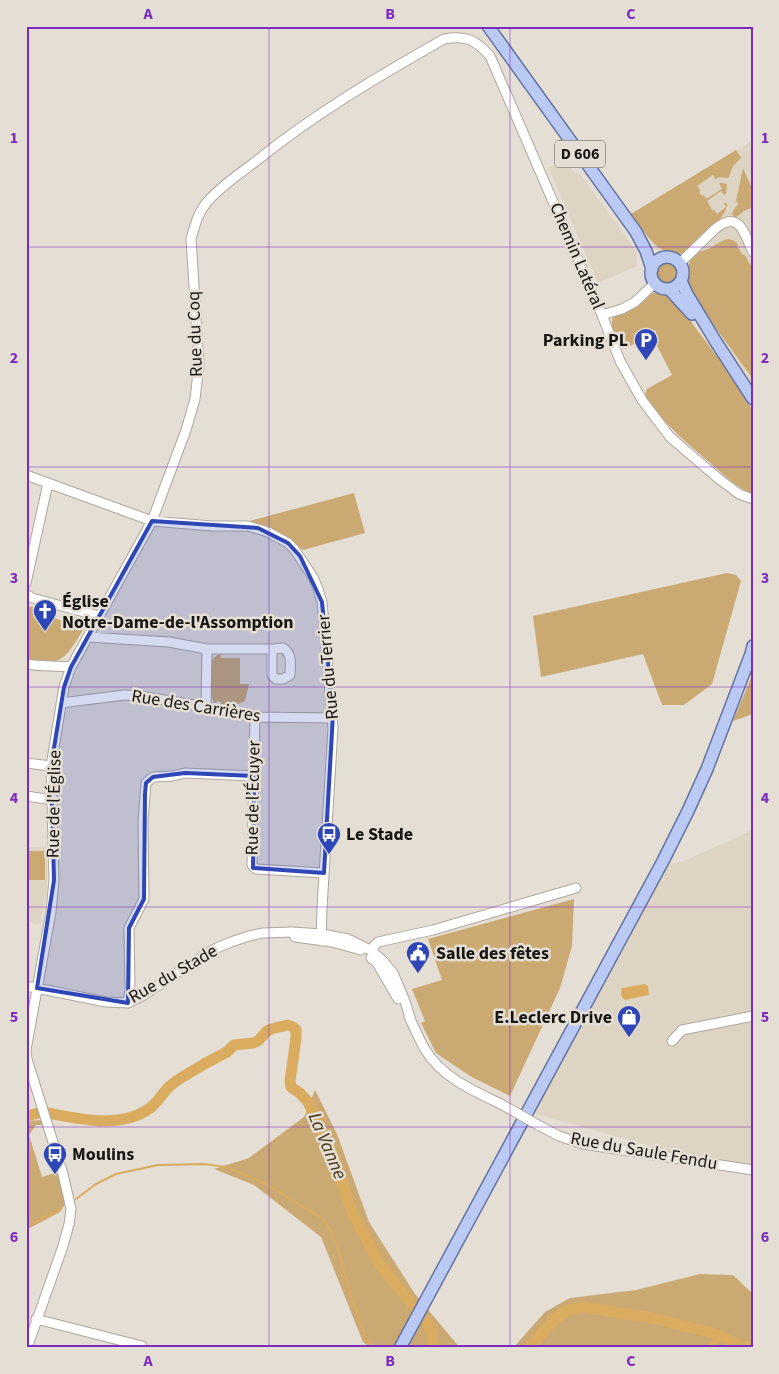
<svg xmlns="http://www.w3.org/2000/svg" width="779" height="1374" font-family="'Source Sans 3',sans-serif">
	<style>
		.built { fill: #ded4c4 }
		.green { fill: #cba973 }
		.water { fill: #daac5f }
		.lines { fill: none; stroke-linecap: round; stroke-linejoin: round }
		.stream { stroke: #daac5f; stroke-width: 2 }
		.canal { stroke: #daac5f; stroke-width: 7 }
		.river { stroke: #daac5f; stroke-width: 11 }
		.minor-casing { stroke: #ada79e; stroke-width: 11 }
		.major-casing { stroke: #6574a1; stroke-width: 14 }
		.minor { stroke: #fff; stroke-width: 9 }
		.major { stroke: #bbcaf4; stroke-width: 11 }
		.minor-bridge-casing { stroke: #ada79e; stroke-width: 11; stroke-linecap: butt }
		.minor-bridge { stroke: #fff; stroke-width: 9 }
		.marked { fill: #2f46b7; fill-opacity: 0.2; stroke: #2f46b7; stroke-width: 4; stroke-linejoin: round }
		.grid { fill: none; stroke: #7b2cbf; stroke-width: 1; stroke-opacity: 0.55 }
		.labels { text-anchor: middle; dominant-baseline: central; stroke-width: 5; stroke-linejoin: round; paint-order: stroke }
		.shield { fill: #e4ded5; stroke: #55524d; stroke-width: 1 }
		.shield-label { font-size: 16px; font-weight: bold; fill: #181613 }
		.street-label { font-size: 18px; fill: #181613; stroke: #e4ded5 }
		.poi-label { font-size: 18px; font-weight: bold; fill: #181613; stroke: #e4ded5; text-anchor: start }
		.water-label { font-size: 19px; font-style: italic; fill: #463311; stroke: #e4ded5 }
		.neatline { fill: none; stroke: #7b2cbf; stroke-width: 2 }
		.grid-label { font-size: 16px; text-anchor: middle; font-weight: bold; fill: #7b2cbf }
	</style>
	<rect width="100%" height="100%" fill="#e4ded5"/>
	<path class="built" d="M753,140V386L631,214Z
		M566,156L569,158V165L575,173L580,174L637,252V266L598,283L549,168Z
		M753,830V1171L727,1168L530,1112L621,954L667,865L686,860Z
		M26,847H47V894L41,917L42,922L37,924L26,921Z"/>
	<path class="green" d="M736,150L741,158L733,166L729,177L727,178L720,177L715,179L713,175L697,186L700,190L699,191L702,196L704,195L706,199L722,189L719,183H722L727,184L726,193L724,195L721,191L707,201L713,211L714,210L717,214L726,207L724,203H727C729,217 695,243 684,253C659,260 644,230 631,214Z
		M743,168L753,191V207L744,211L735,218L732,214L733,211L738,204L736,201Z
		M729,239C733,240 736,241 738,245L737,246L743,255H745L753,270V379L697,302C689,288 680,265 698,253C701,250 705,251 708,249C716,245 721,240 729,239Z
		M655 273a12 12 0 1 1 24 0a12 12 0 1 1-24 0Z
		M657,292L669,296L678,304L733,378L753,411V495L744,490L731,481L678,435L656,412L647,401L645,395L647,389L672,375L653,338L656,331L655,330L650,336L624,349C616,343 609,326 613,317L637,304L651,294Z
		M354,493L365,533L303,550L289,539L246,522Z
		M727,573L736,575L741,581L712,684L684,705H662L643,654L541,677L533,616Z
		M26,606L54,610L53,617L83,630C65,659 63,666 26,660Z
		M221,653V658H240V684H249L245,701L228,708L220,705L221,702L217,701L216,705L215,704C209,698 208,669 212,661C214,657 217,655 221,653Z
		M753,673V714L733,721Z
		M26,851H45V880H26Z
		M574,899L572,946L560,988L510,1096L470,1076L436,1053L421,1023L425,1021L412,989L442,980L428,939Z
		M315,1090L337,1134L369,1222L415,1294L460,1348H371L363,1342L321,1237L254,1185L214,1169L249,1158L304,1117Z
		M42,1120L43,1125H36L29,1135L42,1177L58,1172L67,1201L60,1212L26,1230V1121Z
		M700,1274L733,1275L753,1294V1348H513L545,1312L570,1298L636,1290Z"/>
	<path class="water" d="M645,984L648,986L649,995L625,1000C621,997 620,993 622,988Z"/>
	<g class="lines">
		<path class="stream" d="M76,1199L96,1184L116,1174L158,1165L205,1164L226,1167L264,1183L323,1219L331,1231L339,1252L348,1287L366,1340L373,1346
			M26,1227L60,1209"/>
		<path class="canal" d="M711,1348L719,1336"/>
		<path class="river" d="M204,1064L227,1052L234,1045L253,1043L258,1041L267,1031L271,1029L288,1025L293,1027L296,1030V1038L290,1081L291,1087L300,1093L308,1102L313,1112L332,1152L352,1212L379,1263L426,1322L432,1331L434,1348
			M48,1113C80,1119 122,1129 150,1108C158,1102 163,1092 171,1085C180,1078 191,1072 201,1066
			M26,1116L39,1113
			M529,1348L554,1320L566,1311L582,1307L653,1318L716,1334L741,1346L753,1347"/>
		<g class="minor-casing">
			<path id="minor" d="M680,263L715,229C739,209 744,233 753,252
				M602,315L622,309L635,302L655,283
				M26,475L152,521L212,526H248L268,532L288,543L294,549L313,577L318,589L322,602L333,728L322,908L321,941
				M26,583L48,483
				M26,594L32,598L99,616
				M88,637L169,642L207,649H272V675L276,679H283L290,675C290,665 293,654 283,648L272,649
				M26,664C41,667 56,665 71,667
				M61,703L124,695L140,696L206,707L255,717L333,718
				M206,707L207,649
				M255,717L252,865L256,869L324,873
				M26,763L51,766
				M26,796L53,800
				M295,937L332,942L361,950
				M372,951L374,946L378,942L433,930L576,888
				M371,958L377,963L398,999
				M26,986L106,1002L128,1003L144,995L212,950L231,942L249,936L263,933L292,932L322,934L348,939L372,951L382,960L393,973L405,1001L411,1021
				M128,1003L130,989L129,928L144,899L143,821L146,783L153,777L173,776L185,773L254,776
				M409,1017C415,1028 419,1040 426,1051C443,1078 474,1091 501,1104
				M672,1041L682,1030L753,1016
				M538,1125L559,1136L583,1144L753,1170
				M36,1319L142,1346V1348
				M27,1348L63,1246L69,1224L71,1209L63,1174L27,1059L26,1050L51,912L54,880L51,766L64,687L71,667L152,521L186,430L195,399L199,364L191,239C195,225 198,212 208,201C221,186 239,174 255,162C314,114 379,76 444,39C466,35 476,40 490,56L602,315L620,361L642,400L670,437L719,479L739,494L753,499"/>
		</g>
		<g class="major-casing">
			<path id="major" d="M488,26L636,232L646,251L652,269
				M651 273a16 16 0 1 1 32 0a16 16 0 1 1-32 0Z
				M681,281L687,294L716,342L753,399
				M669,289L692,314
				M400,1348L663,861L688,811L707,769L751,654L753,646"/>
		</g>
		<use href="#minor" class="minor"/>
		<use href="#major" class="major"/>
		<g class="minor-bridge-casing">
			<path id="minor-bridge" d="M501,1104L538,1125"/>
		</g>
		<use href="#minor-bridge" class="minor-bridge"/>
	</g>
	<path class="marked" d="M152,521L258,528L288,543L300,556L322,602L333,714L324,873L253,868L254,776L185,773L153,777L146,783L145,794L144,899L129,928L128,1003L37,988L54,880L51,766L64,687L71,667Z"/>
	<path class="grid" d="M269,26V1348M510,26V1348M26,247H753M26,467H753M26,687H753M26,907H753M26,1127H753"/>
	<defs>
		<g id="parking-pin" transform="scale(1.25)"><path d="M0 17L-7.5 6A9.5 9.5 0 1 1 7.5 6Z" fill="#2f46b7" stroke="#e4ded5"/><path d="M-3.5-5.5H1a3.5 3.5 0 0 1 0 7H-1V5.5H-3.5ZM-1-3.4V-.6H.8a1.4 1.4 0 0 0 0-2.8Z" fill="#fff"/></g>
		<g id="church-pin" transform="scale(1.25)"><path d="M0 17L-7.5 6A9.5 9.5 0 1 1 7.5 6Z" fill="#2f46b7" stroke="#e4ded5"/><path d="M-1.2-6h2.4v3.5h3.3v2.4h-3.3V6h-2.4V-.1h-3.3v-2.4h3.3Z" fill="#fff"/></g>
		<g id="bus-pin" transform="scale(1.25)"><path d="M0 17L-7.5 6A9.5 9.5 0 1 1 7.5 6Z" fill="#2f46b7" stroke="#e4ded5"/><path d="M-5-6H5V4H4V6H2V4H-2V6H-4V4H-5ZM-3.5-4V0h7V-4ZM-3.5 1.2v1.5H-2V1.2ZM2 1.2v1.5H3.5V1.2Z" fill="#fff"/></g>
		<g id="civic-pin" transform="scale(1.25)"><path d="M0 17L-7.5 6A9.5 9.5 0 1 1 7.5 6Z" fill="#2f46b7" stroke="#e4ded5"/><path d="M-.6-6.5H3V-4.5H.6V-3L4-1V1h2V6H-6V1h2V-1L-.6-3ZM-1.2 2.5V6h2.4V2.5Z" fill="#fff"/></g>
		<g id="shop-pin" transform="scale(1.25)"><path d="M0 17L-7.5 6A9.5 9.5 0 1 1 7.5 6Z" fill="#2f46b7" stroke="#e4ded5"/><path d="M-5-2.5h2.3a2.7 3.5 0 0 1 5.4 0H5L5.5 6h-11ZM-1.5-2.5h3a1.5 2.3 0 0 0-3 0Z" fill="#fff"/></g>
	</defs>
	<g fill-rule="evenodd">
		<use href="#parking-pin" x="646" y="340"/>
		<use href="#church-pin" x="45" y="611"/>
		<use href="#bus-pin" x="329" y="834"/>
		<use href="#civic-pin" x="418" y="953"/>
		<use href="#shop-pin" x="629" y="1017"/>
		<use href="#bus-pin" x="55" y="1154"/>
	</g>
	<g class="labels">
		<rect class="shield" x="555" y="140.5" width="50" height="27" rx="4"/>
		<g class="shield-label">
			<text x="580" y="154">D 606</text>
		</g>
		<g class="street-label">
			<text transform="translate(577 256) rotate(67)">Chemin Latéral</text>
			<text transform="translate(195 334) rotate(-92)">Rue du Coq</text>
			<text transform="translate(328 667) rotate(-95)">Rue du Terrier</text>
			<text transform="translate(196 706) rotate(9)">Rue des Carrières</text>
			<text transform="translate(253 798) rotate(-89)">Rue de l’Écuyer</text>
			<text transform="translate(54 804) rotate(-89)">Rue de l'Église</text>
			<text transform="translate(173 974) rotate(-30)">Rue du Stade</text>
			<text transform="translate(644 1151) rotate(10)">Rue du Saule Fendu</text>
		</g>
		<g class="poi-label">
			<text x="628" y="340" text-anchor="end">Parking PL</text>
			<text x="62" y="601">Église<tspan x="62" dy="21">Notre-Dame-de-l'Assomption</tspan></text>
			<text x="346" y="834">Le Stade</text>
			<text x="436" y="953">Salle des fêtes</text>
			<text x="612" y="1017" text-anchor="end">E.Leclerc Drive</text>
			<text x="72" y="1154">Moulins</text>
		</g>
		<g class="water-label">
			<text transform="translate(327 1146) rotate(67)">La Vanne</text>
		</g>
	</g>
	<rect width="779" height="1374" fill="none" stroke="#e4ded5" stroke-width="55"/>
	<rect x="28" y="28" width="724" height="1318" class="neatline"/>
	<g class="grid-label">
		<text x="148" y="19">A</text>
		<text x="390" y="19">B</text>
		<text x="631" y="19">C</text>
		<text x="14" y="143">1</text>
		<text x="765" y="143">1</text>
		<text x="14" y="363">2</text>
		<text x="765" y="363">2</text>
		<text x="14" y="583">3</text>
		<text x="765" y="583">3</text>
		<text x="14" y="803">4</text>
		<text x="765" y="803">4</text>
		<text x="14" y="1022">5</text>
		<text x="765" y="1022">5</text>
		<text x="14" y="1242">6</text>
		<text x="765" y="1242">6</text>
		<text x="148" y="1366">A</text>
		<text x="390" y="1366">B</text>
		<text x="631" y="1366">C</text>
	</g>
</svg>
